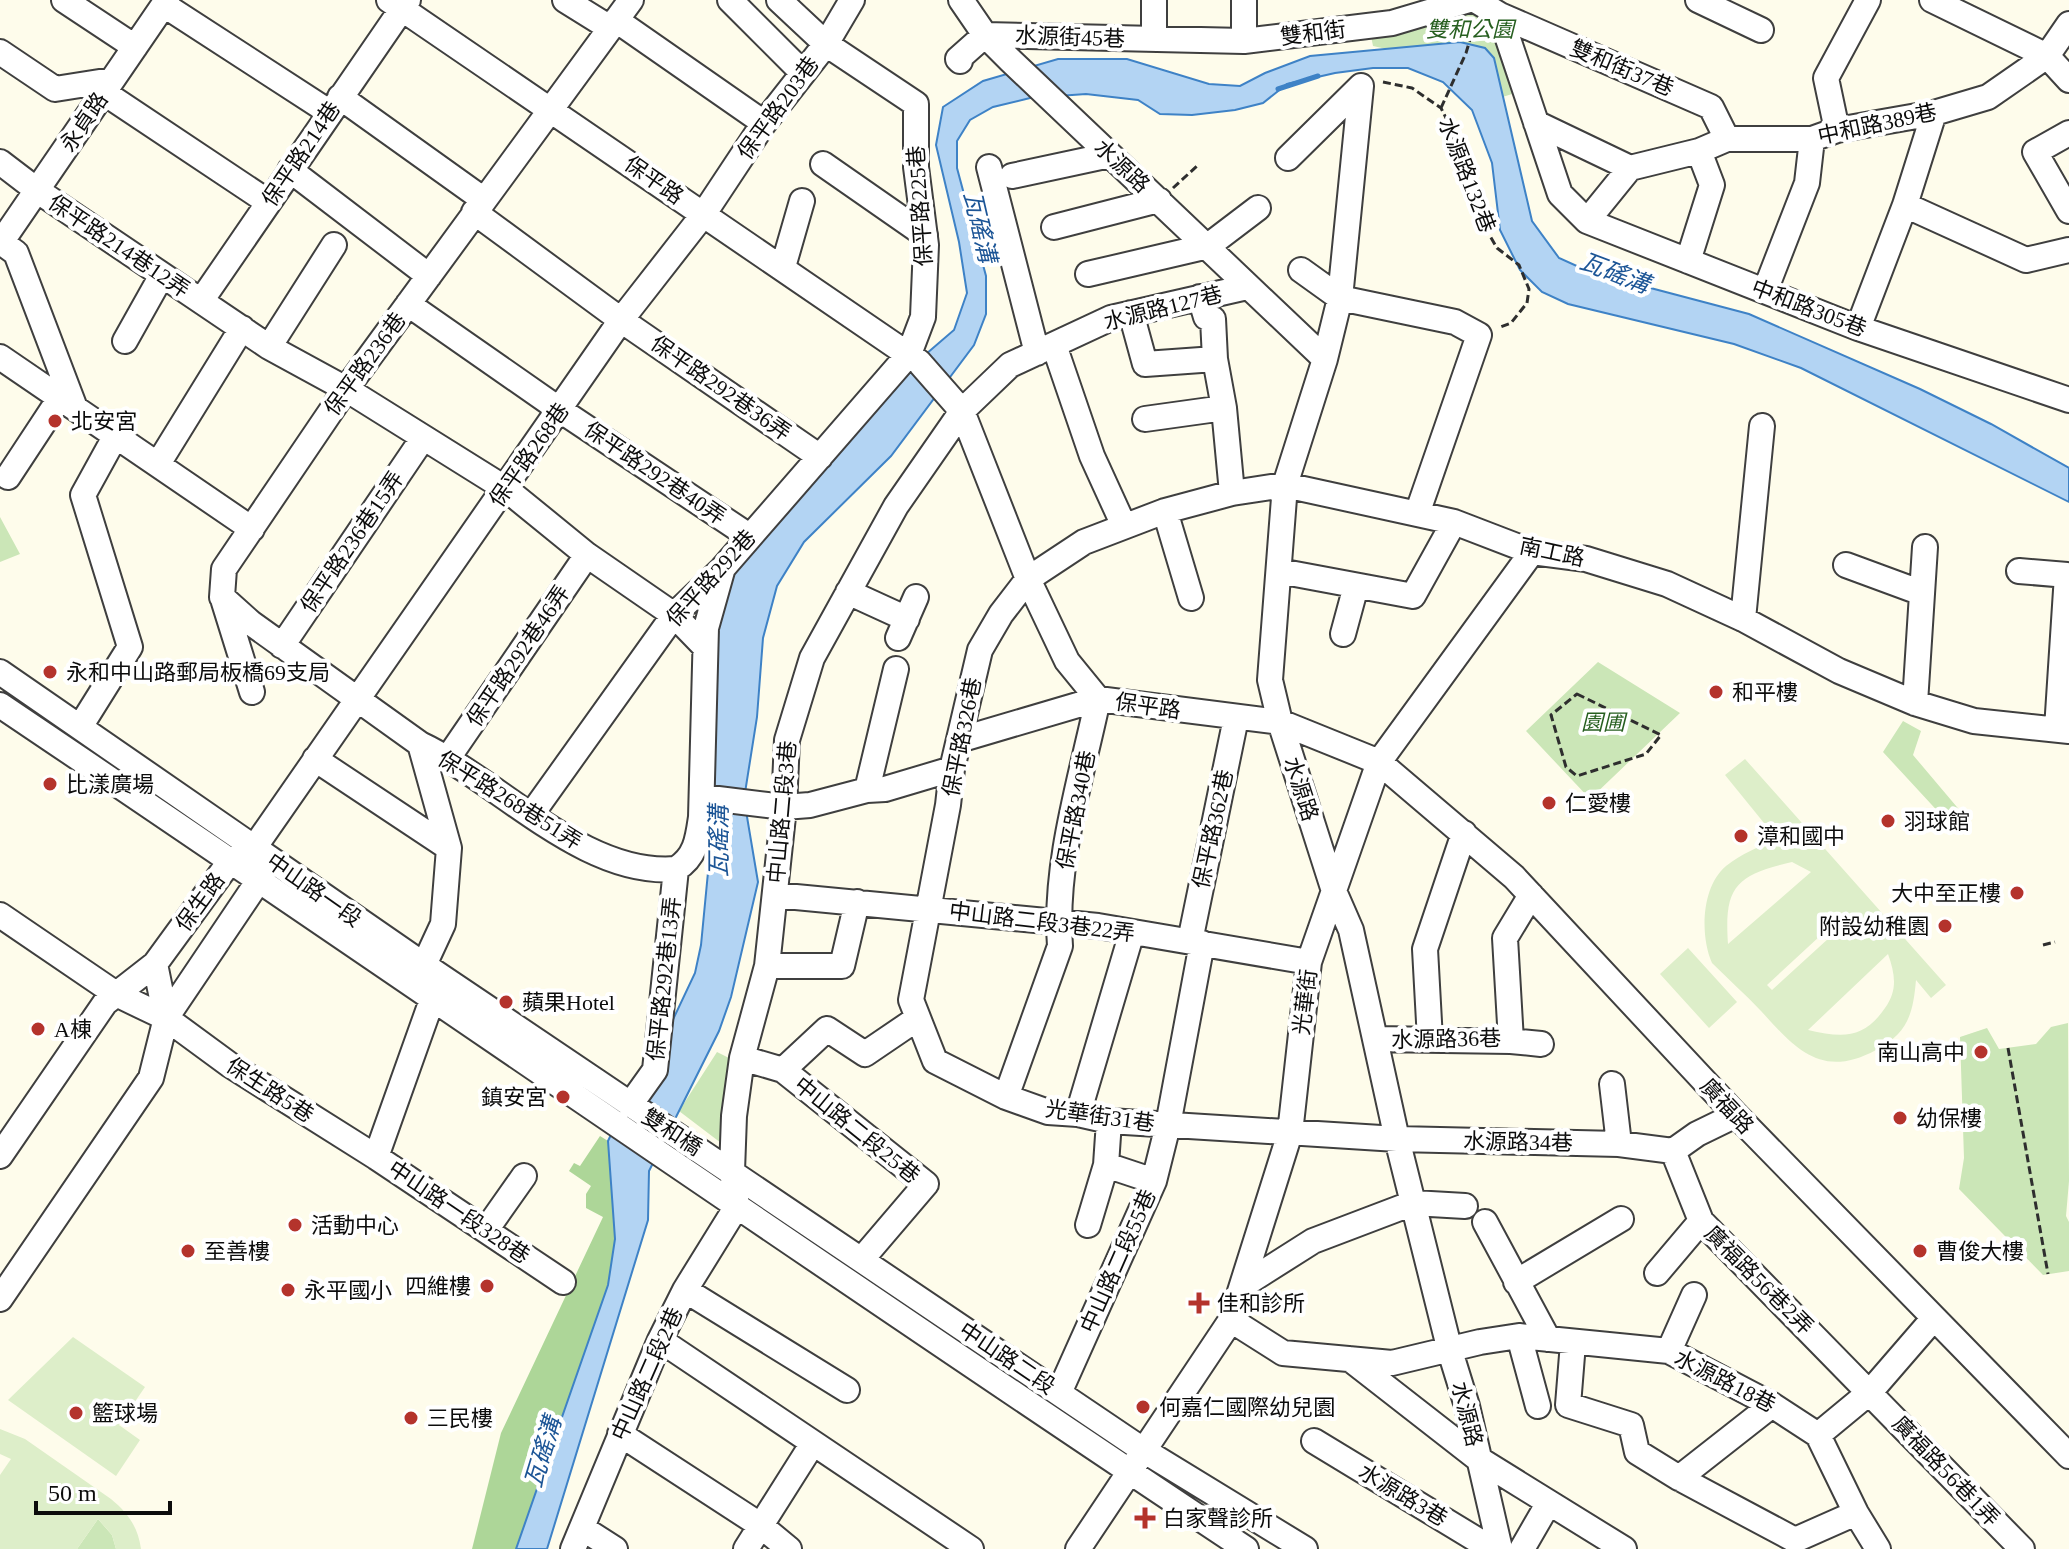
<svg xmlns="http://www.w3.org/2000/svg" width="2069" height="1549" font-family="'Times New Roman','Noto Sans TC',serif">
	<style>
		.green { fill: #cbe6b7 }
		.forest { fill: #add698 }
		.pitch { fill: #ddeec9; fill-rule: evenodd }
		.water { fill: #b3d4f3; stroke: #3e82c6; stroke-width: 2 }
		.lines { fill: none; stroke-linecap: round; stroke-linejoin: round }
		.stream { stroke: #3e82c6; stroke-width: 5 }
		.minor-casing { stroke: #3f3f3f; stroke-width: 28 }
		.path { stroke: #2e2e2e; stroke-width: 3; stroke-dasharray: 8 4; stroke-linecap: butt }
		.minor { stroke: #fff; stroke-width: 24 }
		.poi-dot { fill: #b4332c; stroke: #fff; stroke-width: 3 }
		.labels { text-anchor: middle; dominant-baseline: central; stroke-width: 8; stroke-linejoin: round; paint-order: stroke }
		.park-label { font-size: 22px; font-style: italic; fill: #275f20; stroke: #fff }
		.street-label { font-size: 22px; fill: #0c0c0c; stroke: #fff }
		.poi-label { font-size: 22px; fill: #0c0c0c; stroke: #fff; text-anchor: start }
		.water-label { font-size: 24px; font-style: italic; fill: #1c5596; stroke: #fff }
	</style>
	<rect width="100%" height="100%" fill="#fefceb"/>
	<path class="green" d="M1480,0L1525,90L1496,99L1391,50L1373,46L1369,26Z
		M0,517L20,554L0,562Z
		M1598,662L1680,713L1590,799L1526,731Z
		M1903,721L1921,731L1913,755L1962,813L1955,830L1883,752Z
		M2068,1023L2069,1181L2066,1216L2069,1222V1271L2043,1275L1959,1189L1964,1158L1960,1037L1987,1028L1999,1049L2036,1044L2051,1027Z
		M717,1052L735,1061L725,1146L679,1111Z
		M98,1519L112,1535L116,1549H77Z"/>
	<path class="forest" d="M600,1136L608,1141L615,1239L608,1285L516,1549H472L501,1433L603,1217L586,1208V1194L591,1186L569,1171L574,1163L580,1166Z"/>
	<path class="pitch" d="M1745,759L1946,985L1931,998L1916,980C1913,1014 1908,1033 1876,1050C1821,1080 1795,1048 1761,1011C1745,994 1728,979 1712,963C1700,936 1701,887 1726,866C1741,854 1760,846 1777,839L1725,775ZM1792,862L1811,872L1728,944C1724,886 1736,875 1792,862ZM1846,912L1852,917L1772,990L1767,985ZM1888,954C1895,974 1898,990 1885,1008C1864,1039 1843,1038 1808,1030Z
		M1688,948L1737,1002L1709,1028L1660,974Z
		M73,1337L145,1387L119,1425L140,1440L116,1476L8,1400Z
		M0,1429L25,1439L111,1499C128,1513 138,1527 141,1549H116L112,1535L98,1519L77,1549H0V1475L11,1459L0,1454Z"/>
	<path class="water" d="M1460,42L1485,48L1494,58L1532,221L1559,258L1590,272L1749,314L1920,389L1991,424L2069,468V502L1801,368L1734,344L1568,304L1542,292L1520,270L1500,230L1492,163L1472,110L1443,82L1408,68H1373L1335,73L1287,84L1263,103L1235,110L1192,115L1160,114L1138,100L1086,94L1030,98L993,107L970,120L957,141V168L986,276V314L974,345L891,456L804,542L777,586L763,638L757,717L744,799L758,882L731,997L719,1031L649,1171L648,1220L547,1549H516L608,1285L615,1239L608,1141L633,1089L660,1047L695,973L701,945L711,841L704,805L720,590L740,554L897,379L954,330L967,293L959,242L936,145L943,107L983,81L1058,59H1127L1209,84L1240,86L1265,73L1310,56Z"/>
	<g class="lines">
		<path class="stream" d="M1278,89L1318,76"/>
		<g class="minor-casing">
			<path id="minor" d="M64,0L135,47
				M389,0L919,362L962,411L1028,579L1067,661L1098,699L1280,722L1379,762L1514,877L1736,1115L2069,1456
				M565,0L610,28
				M631,0L346,389L224,569L222,597L251,623L420,744C499,781 584,877 676,869
				M730,0L803,73
				M961,0L985,35L1010,60L1325,359L1285,485L1270,680L1280,722L1334,891L1351,930L1397,1139L1450,1351L1467,1406L1500,1549
				M1154,0V39
				M1244,0V41
				M1475,0L1500,15L1560,194L1587,221L1858,328L2069,400
				M1698,0L1761,30
				M1932,0L2047,56L2069,80
				M164,5L329,112
				M1500,15L1711,107L1727,139
				M616,20L764,123
				M0,52L55,89L112,80
				M960,61L958,59L985,35L1244,41L1392,23L1469,0
				M103,92L268,202
				M340,97L484,200
				M1536,123L1630,168
				M1837,130L1826,78L1868,0
				M2069,133L2035,152L2069,211
				M1288,158L1361,86L1340,298L1301,270
				M0,162L38,191L269,347L346,389L506,489L587,555L674,615L705,647
				M823,164L925,235
				M989,167L1037,353
				M290,170L429,276
				M1012,176L1110,155
				M1905,205L2026,260L2069,250
				M474,212L621,320L820,457
				M1587,221L1630,168L1699,151L1727,139H1812L1837,130L1934,113L1988,97L2047,56L2069,24
				M1054,227L1159,200
				M1,242L16,253L75,408
				M0,244L167,0
				M1688,261L1712,185L1699,151
				M783,267L802,201
				M1088,274L1208,246L1258,208
				M1765,291L1807,183L1812,139
				M1200,297L1206,317L1213,319L1215,359
				M201,301L408,0
				M408,304L560,410L749,536
				M1131,313L1145,364L1215,359L1224,408L1232,493
				M1858,328L1905,205L1934,113
				M125,341L162,275
				M1054,345L1092,456L1124,526
				M269,347L334,245
				M0,357L252,529
				M1325,359L1340,298L1455,322L1479,335L1417,514
				M1145,419L1224,408
				M158,464L242,328
				M8,477L60,398
				M1165,511L1191,598
				M1846,565L1922,593
				M1279,571L1413,596L1454,522
				M2019,571L2067,575L2057,729
				M848,592L907,619
				M223,599L252,692
				M1743,619L1762,426
				M1343,634L1356,586
				M898,638L916,597
				M282,646L423,438
				M0,672L424,965L1143,1450L1305,1549
				M1915,703L1925,547
				M0,705C416,985 828,1272 1246,1549
				M80,727L130,647L83,495L116,435
				M959,740L1098,699C1081,779 1054,863 1060,946L1006,1097
				M420,744L449,848L443,924L424,965
				M448,758L587,555
				M315,759L449,848
				M867,790L896,669
				M702,797L784,807L810,805L867,790L885,789L952,769
				M531,815L674,615L722,569L909,354L923,317L926,245L916,167V104L826,44L779,0
				M775,895L1098,926L1309,962
				M0,915L116,994L166,1018L230,1065L376,1157L563,1282
				M1190,941L1236,718
				M155,964L166,1018
				M767,966H842L857,902
				M1375,1039L1511,1041L1505,938L1531,895
				M1430,1040L1425,949L1464,833
				M1511,1041L1541,1044
				M742,1058L783,1070L926,1184L862,1259
				M783,1070L827,1029L865,1054L918,1018
				M1612,1084L1619,1144
				M630,1105L655,1070L676,869C696,857 698,838 701,817L706,628L722,571
				M1078,1114L1132,932
				M1736,1115L1697,1134L1673,1151L1619,1144L1397,1139L1109,1121L1078,1114L1048,1112L1006,1097L935,1061L911,1000L948,805L952,769L980,650L1001,614L1028,579L1084,542L1165,511L1232,493L1285,485L1454,522L1532,552L1586,559L1667,584L1743,619L1839,671L1915,703L1974,721L2069,731
				M1673,1151L1701,1221L2022,1549
				M0,1156L105,1003L155,964L231,860L254,848L621,320L703,215L764,123L826,44L852,0
				M376,1157L433,997
				M1106,1165L1154,1181
				M1485,1222L1548,1339
				M1088,1225L1106,1165L1109,1121
				M486,1230L524,1176
				M1657,1273L1701,1221
				M1516,1282L1621,1219
				M1242,1286L1313,1241L1413,1203L1465,1206
				M685,1290L847,1390
				M0,1299L151,1078L166,1018L259,880L257,867
				M1231,1320L1283,1353L1392,1363L1480,1342L1519,1336L1669,1351L1772,1405L1818,1435L1856,1513L1878,1549
				M1519,1336L1538,1406
				M660,1340L971,1549
				M1573,1343L1568,1405L1631,1425L1637,1452L1679,1478L1795,1540L1856,1513
				M1669,1351L1694,1295
				M1350,1359L1477,1458L1624,1549
				M1059,1393L1154,1181L1168,1125L1202,943
				M620,1434L760,1525L789,1549
				M1818,1435L1870,1392L1934,1318
				M1314,1441L1492,1549
				M1679,1478L1772,1405
				M582,1528L615,1549
				M573,1549L660,1340L685,1290L737,1206L732,1171L734,1116L742,1058L767,966L784,807L787,740L812,658L896,506L962,411L1010,365L1111,318L1247,287
				M746,1549L813,1443
				M1078,1549L1231,1320L1290,1133L1309,962L1379,762L1532,552
				M1522,1549L1548,1504"/>
		</g>
		<path class="path" d="M1383,82L1412,88L1441,108L1449,124L1483,224L1497,248L1519,265L1529,289L1527,303L1511,323L1498,328
			M1441,108L1466,53L1475,23
			M1173,188L1197,166
			M1577,694L1661,735L1646,754L1577,776L1566,767L1551,715Z
			M2043,945L2055,942
			M2008,1048L2048,1274"/>
		<use href="#minor" class="minor"/>
	</g>
	<g class="poi-dot">
		<circle cx="55" cy="421" r="8"/>
		<circle cx="50" cy="672" r="8"/>
		<circle cx="1716" cy="692" r="8"/>
		<circle cx="50" cy="784" r="8"/>
		<circle cx="1549" cy="803" r="8"/>
		<circle cx="1888" cy="821" r="8"/>
		<circle cx="1741" cy="836" r="8"/>
		<circle cx="2017" cy="893" r="8"/>
		<circle cx="1945" cy="926" r="8"/>
		<circle cx="506" cy="1002" r="8"/>
		<circle cx="38" cy="1029" r="8"/>
		<circle cx="1981" cy="1052" r="8"/>
		<circle cx="563" cy="1097" r="8"/>
		<circle cx="1900" cy="1118" r="8"/>
		<circle cx="295" cy="1225" r="8"/>
		<circle cx="188" cy="1251" r="8"/>
		<circle cx="1920" cy="1251" r="8"/>
		<circle cx="487" cy="1286" r="8"/>
		<circle cx="288" cy="1290" r="8"/>
		<path d="M1195 1291h8v8h8v8h-8v8h-8v-8h-8v-8h8z"/>
		<circle cx="1143" cy="1407" r="8"/>
		<circle cx="76" cy="1413" r="8"/>
		<circle cx="411" cy="1418" r="8"/>
		<path d="M1141 1506h8v8h8v8h-8v8h-8v-8h-8v-8h8z"/>
	</g>
	<g class="labels">
		<g class="park-label">
			<text x="1470" y="29">雙和公園</text>
			<text x="1603" y="722">園圃</text>
		</g>
		<g class="street-label">
			<text transform="translate(1313 33) rotate(-7)">雙和街</text>
			<text transform="translate(1070 37) rotate(2)">水源街45巷</text>
			<text transform="translate(1622 68) rotate(23)">雙和街37巷</text>
			<text transform="translate(778 108) rotate(-54)">保平路203巷</text>
			<text transform="translate(84 122) rotate(-56)">永貞路</text>
			<text transform="translate(1877 124) rotate(-12)">中和路389巷</text>
			<text transform="translate(301 154) rotate(-56)">保平路214巷</text>
			<text transform="translate(1122 166) rotate(43)">水源路</text>
			<text transform="translate(1467 175) rotate(69)">水源路132巷</text>
			<text transform="translate(654 180) rotate(35)">保平路</text>
			<text transform="translate(920 206) rotate(-94)">保平路225巷</text>
			<text transform="translate(119 246) rotate(34)">保平路214巷12弄</text>
			<text transform="translate(1163 308) rotate(-14)">水源路127巷</text>
			<text transform="translate(1809 308) rotate(21)">中和路305巷</text>
			<text transform="translate(365 364) rotate(-54)">保平路236巷</text>
			<text transform="translate(721 388) rotate(35)">保平路292巷36弄</text>
			<text transform="translate(529 455) rotate(-55)">保平路268巷</text>
			<text transform="translate(655 473) rotate(34)">保平路292巷40弄</text>
			<text transform="translate(352 542) rotate(-56)">保平路236巷15弄</text>
			<text transform="translate(1552 552) rotate(12)">南工路</text>
			<text transform="translate(711 578) rotate(-48)">保平路292巷</text>
			<text transform="translate(518 656) rotate(-56)">保平路292巷46弄</text>
			<text transform="translate(1148 706) rotate(8)">保平路</text>
			<text transform="translate(962 737) rotate(-79)">保平路326巷</text>
			<text transform="translate(1301 789) rotate(72)">水源路</text>
			<text transform="translate(510 800) rotate(32)">保平路268巷51弄</text>
			<text transform="translate(1076 810) rotate(-79)">保平路340巷</text>
			<text transform="translate(782 812) rotate(-85)">中山路二段3巷</text>
			<text transform="translate(1213 829) rotate(-78)">保平路362巷</text>
			<text transform="translate(314 890) rotate(35)">中山路一段</text>
			<text transform="translate(200 902) rotate(-54)">保生路</text>
			<text transform="translate(1042 922) rotate(7)">中山路二段3巷22弄</text>
			<text transform="translate(664 979) rotate(-84)">保平路292巷13弄</text>
			<text transform="translate(1305 1002) rotate(-83)">光華街</text>
			<text transform="translate(1446 1039) rotate(-1)">水源路36巷</text>
			<text transform="translate(270 1090) rotate(33)">保生路5巷</text>
			<text transform="translate(1727 1106) rotate(47)">廣福路</text>
			<text transform="translate(1100 1116) rotate(8)">光華街31巷</text>
			<text transform="translate(857 1130) rotate(39)">中山路二段25巷</text>
			<text transform="translate(672 1132) rotate(33)">雙和橋</text>
			<text transform="translate(1518 1142) rotate(1)">水源路34巷</text>
			<text transform="translate(459 1212) rotate(34)">中山路一段328巷</text>
			<text transform="translate(1118 1261) rotate(-66)">中山路二段55巷</text>
			<text transform="translate(1759 1280) rotate(45)">廣福路56巷2弄</text>
			<text transform="translate(1007 1358) rotate(34)">中山路二段</text>
			<text transform="translate(647 1374) rotate(-66)">中山路二段2巷</text>
			<text transform="translate(1725 1381) rotate(27)">水源路18巷</text>
			<text transform="translate(1467 1414) rotate(76)">水源路</text>
			<text transform="translate(1946 1471) rotate(46)">廣福路56巷1弄</text>
			<text transform="translate(1403 1495) rotate(31)">水源路3巷</text>
		</g>
		<g class="poi-label">
			<text x="71" y="421">北安宮</text>
			<text x="66" y="672">永和中山路郵局板橋69支局</text>
			<text x="1732" y="692">和平樓</text>
			<text x="66" y="784">比漾廣場</text>
			<text x="1565" y="803">仁愛樓</text>
			<text x="1904" y="821">羽球館</text>
			<text x="1757" y="836">漳和國中</text>
			<text x="2001" y="893" text-anchor="end">大中至正樓</text>
			<text x="1929" y="926" text-anchor="end">附設幼稚園</text>
			<text x="522" y="1002">蘋果Hotel</text>
			<text x="54" y="1029">A棟</text>
			<text x="1965" y="1052" text-anchor="end">南山高中</text>
			<text x="547" y="1097" text-anchor="end">鎮安宮</text>
			<text x="1916" y="1118">幼保樓</text>
			<text x="311" y="1225">活動中心</text>
			<text x="204" y="1251">至善樓</text>
			<text x="1936" y="1251">曹俊大樓</text>
			<text x="471" y="1286" text-anchor="end">四維樓</text>
			<text x="304" y="1290">永平國小</text>
			<text x="1217" y="1303">佳和診所</text>
			<text x="1159" y="1407">何嘉仁國際幼兒園</text>
			<text x="92" y="1413">籃球場</text>
			<text x="427" y="1418">三民樓</text>
			<text x="1163" y="1518">白家聲診所</text>
		</g>
		<g class="water-label">
			<text transform="translate(980 227) rotate(77)">瓦磘溝</text>
			<text transform="translate(1615 273) rotate(21)">瓦磘溝</text>
			<text transform="translate(719 841) rotate(-90)">瓦磘溝</text>
			<text transform="translate(543 1452) rotate(-73)">瓦磘溝</text>
		</g>
	</g>
	<path d="M36 1501v12h134v-12" fill="none" stroke="#0c0c0c" stroke-width="4"/>
	<text x="48" y="1501" font-size="24" fill="#0c0c0c" stroke="#ffffff" stroke-width="6" paint-order="stroke">50 m</text>
</svg>
